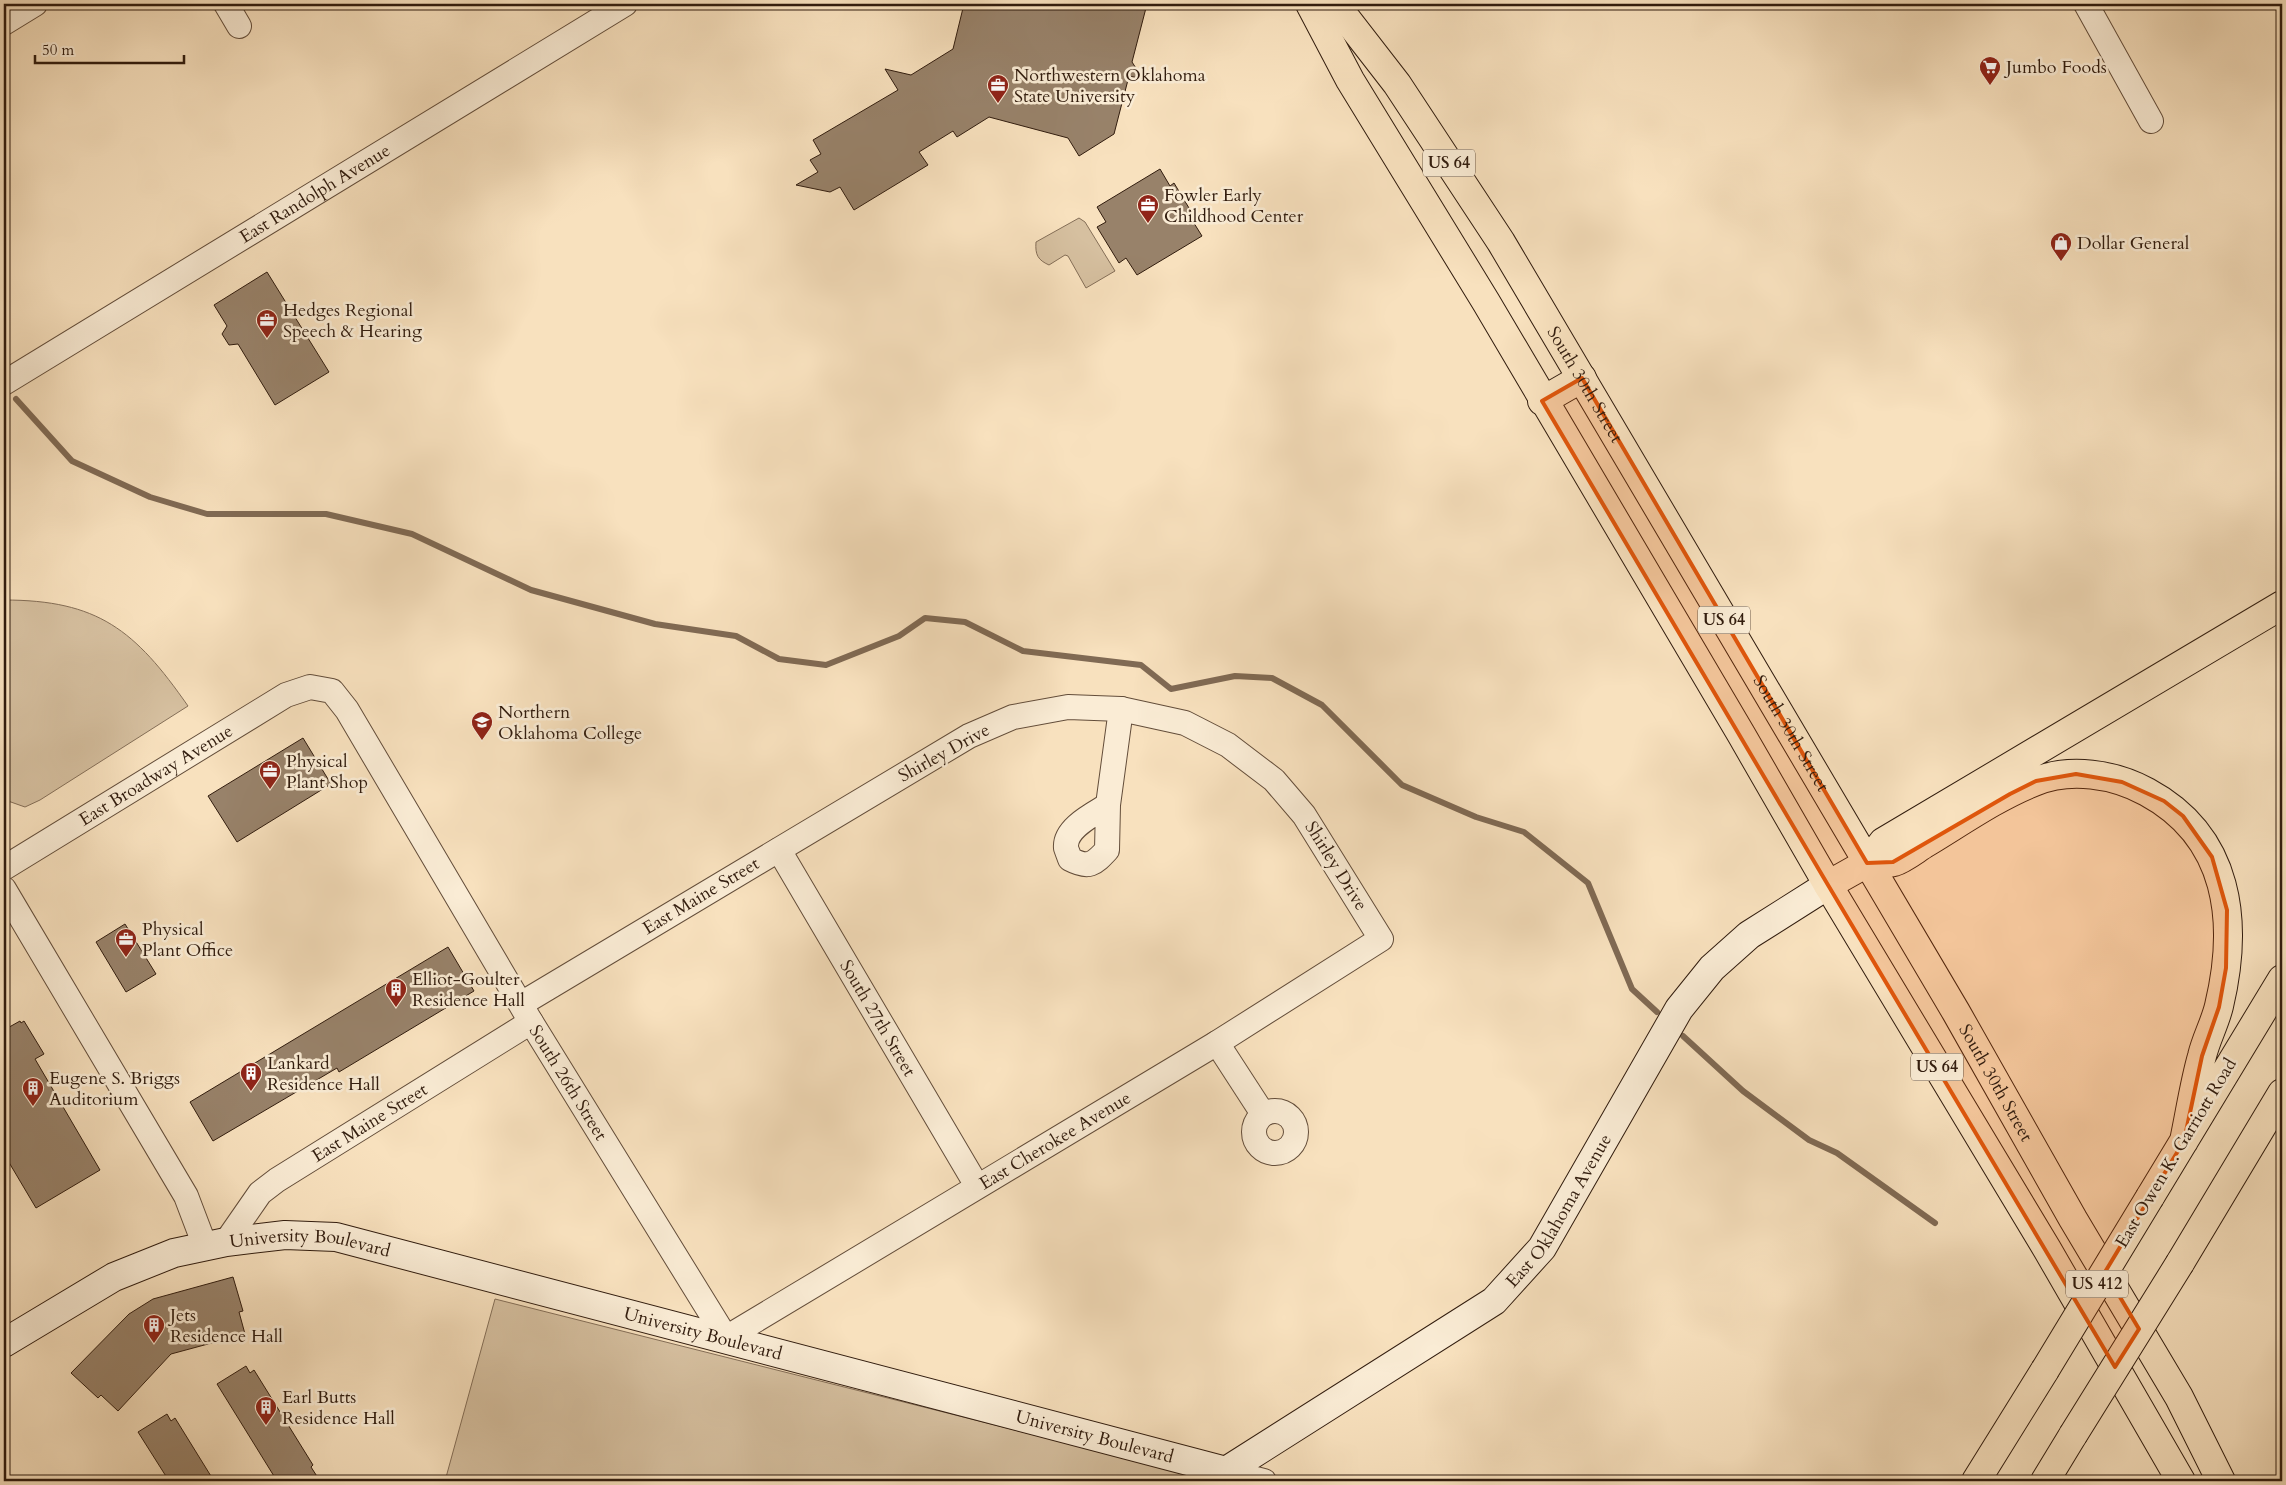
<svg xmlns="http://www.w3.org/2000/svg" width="2286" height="1485" font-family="Cardo,serif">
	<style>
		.green { fill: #d6c0a0; stroke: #846e57 }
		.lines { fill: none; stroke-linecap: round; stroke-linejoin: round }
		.stream { stroke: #806a54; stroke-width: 6 }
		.building { fill: #98826a; stroke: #311c0e }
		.street-casing { stroke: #634d3a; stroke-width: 26 }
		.secondary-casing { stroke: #311c0e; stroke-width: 30 }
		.primary-casing { stroke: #311c0e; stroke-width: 30 }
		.highway-casing { stroke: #311c0e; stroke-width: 30 }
		.street { stroke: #faecd5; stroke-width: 24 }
		.secondary { stroke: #faecd5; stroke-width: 28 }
		.primary { stroke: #f8e1be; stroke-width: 28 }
		.highway { stroke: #f8e1be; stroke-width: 28 }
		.highway-bridge-casing { stroke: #311c0e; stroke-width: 30; stroke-linecap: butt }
		.highway-bridge { stroke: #f8e1be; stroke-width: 28 }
		.marked { fill: #df560c; fill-opacity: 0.2; stroke: #df560c; stroke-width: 4; stroke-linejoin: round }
		.labels { text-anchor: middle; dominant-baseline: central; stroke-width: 5; stroke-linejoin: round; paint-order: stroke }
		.shield { fill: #faecd5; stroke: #6d5a4a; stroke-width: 1 }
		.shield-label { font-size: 16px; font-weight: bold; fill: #311c0e }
		.poi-label { font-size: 18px; fill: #311c0e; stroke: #faecd5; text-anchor: start }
		.street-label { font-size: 18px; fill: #311c0e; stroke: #faecd5 }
	</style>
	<rect width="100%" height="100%" fill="#f8e1be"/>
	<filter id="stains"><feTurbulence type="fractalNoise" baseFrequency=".004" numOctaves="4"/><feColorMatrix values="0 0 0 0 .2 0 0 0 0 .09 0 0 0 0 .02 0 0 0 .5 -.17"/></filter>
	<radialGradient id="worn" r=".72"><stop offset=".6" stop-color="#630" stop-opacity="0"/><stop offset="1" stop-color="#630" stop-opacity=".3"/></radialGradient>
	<path class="green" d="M1079,218L1085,222L1115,271L1086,288L1068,256L1065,255L1049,265C1038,260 1035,255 1036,242Z
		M4,600C98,600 135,630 188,706L40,800L25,807L8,801L4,796Z
		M495,1299L1217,1481H445Z"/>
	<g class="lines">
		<path class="stream" d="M16,399L72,461L150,497L207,514H326L412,534L531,590L655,624L736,636L779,659L826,665L899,636L925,618L965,622L1023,651L1141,665L1171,689L1235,676L1272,678L1322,705L1402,785L1476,817L1524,832L1588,883L1632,989L1657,1012
			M1683,1036L1743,1091L1809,1140L1837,1153L1935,1223"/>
	</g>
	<path class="building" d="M964,4H1147L1132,62L1143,79L1129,76L1114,134L1079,156L1068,138L989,117L957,137L953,131L919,152L928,165L854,210L840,187L830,192L796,185L818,172L810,160L821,154L813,140L898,90L885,69L911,75L953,49Z
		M1160,169L1170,186L1174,183L1195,218L1192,220L1202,236L1137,275L1126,258L1119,263L1097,227L1106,222L1097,207Z
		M267,272L329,372L275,405L238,344L229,345L222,334L227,326L214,305Z
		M303,738L331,784L237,842L208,796Z
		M125,924L156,974L126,992L96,942Z
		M448,947L474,991L339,1072L337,1068L213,1141L190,1102Z
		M20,1021L21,1023L24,1021L44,1054L35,1059L100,1170L36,1208L4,1154V1030Z
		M233,1277L243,1311L239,1312L245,1334L171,1354L118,1411L101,1395L98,1398L71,1373L129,1314L153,1299Z
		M246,1366L250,1373L254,1370L313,1465L311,1467L320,1481H277L217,1384Z
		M167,1414L171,1421L175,1418L214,1481H169L138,1432Z"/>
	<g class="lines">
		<g class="street-casing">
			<g id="street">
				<path d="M226,4L239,26"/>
				<path d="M2086,4L2151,121"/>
				<path d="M4,23L35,4"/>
				<path id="s1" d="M4,383L625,4"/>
				<path d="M1108,805L1107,850C1094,864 1089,869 1070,859C1069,856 1067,851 1066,848C1064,828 1094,814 1108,805L1121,709"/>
				<path id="s2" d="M779,850L977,1186"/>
				<path id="s3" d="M4,868L286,695L310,687L332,691L347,710L531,1022L726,1338L1217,1043L1381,939L1304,815L1274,780L1228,745L1185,723L1121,709L1068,707L1013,717L969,736L521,1004"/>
				<path d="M4,889L186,1196L205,1246"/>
				<path d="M1217,1043L1263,1114"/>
				<circle cx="1275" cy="1132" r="21"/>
				<path id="s4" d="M226,1242L260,1193L277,1180L531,1022"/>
				<path d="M1226,1471L1264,1481"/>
			</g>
		</g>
		<g class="secondary-casing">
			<g id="secondary">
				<path id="s5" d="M4,1343L114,1277L174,1253L226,1242L285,1235L336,1237L1226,1471L1494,1301L1542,1248L1679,1009L1712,968L1749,935L1828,885"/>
			</g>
		</g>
		<g class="primary-casing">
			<g id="primary">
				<path d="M1310,4L1350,80L1486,302L1741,734L1828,885L2047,1249L2181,1481"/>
				<path id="s6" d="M1335,4L1397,84L1501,242L1956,1012L2073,1219L2179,1397L2221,1481"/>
				<path d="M1542,401L1582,378"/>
			</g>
		</g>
		<g class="highway-casing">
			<path id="highway" d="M1867,863C1875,863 1886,865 1894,862C1904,859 1916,849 1926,843C1961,822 1996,797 2034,782C2070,767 2114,774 2147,792C2230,837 2239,922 2219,1006C2215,1023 2206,1039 2202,1056C2194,1084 2190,1113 2184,1141
				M1828,885L1867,863L1883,842L2282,605
				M2150,1197L2282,979
				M2180,1263L2282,1093
				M1976,1481L2045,1370
				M2045,1481L2073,1435"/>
		</g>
		<use href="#street" class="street"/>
		<use href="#secondary" class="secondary"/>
		<use href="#primary" class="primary"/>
		<use href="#highway" class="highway"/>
		<g class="highway-bridge-casing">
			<path id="highway-bridge" d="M2045,1370L2150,1197
				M2073,1435L2180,1263"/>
		</g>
		<use href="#highway-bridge" class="highway-bridge"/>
	</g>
	<path class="marked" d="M1582,378L1867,863L1893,862L2010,794L2036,781L2076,774L2122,782L2164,801L2183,816L2212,857L2227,910L2226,968L2219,1007L2202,1056L2184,1141L2105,1272L2139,1329L2115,1367L1828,885L1542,401Z"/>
	<defs>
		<g id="supermarket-pin" transform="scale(1.125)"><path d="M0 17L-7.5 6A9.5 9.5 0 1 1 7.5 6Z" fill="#8f2418" stroke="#faecd5"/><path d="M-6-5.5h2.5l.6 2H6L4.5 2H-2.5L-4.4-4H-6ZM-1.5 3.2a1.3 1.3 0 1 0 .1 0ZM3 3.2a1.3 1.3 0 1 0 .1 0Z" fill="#fff"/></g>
		<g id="office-pin" transform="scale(1.125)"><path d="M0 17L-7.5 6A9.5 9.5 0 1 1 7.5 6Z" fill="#8f2418" stroke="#faecd5"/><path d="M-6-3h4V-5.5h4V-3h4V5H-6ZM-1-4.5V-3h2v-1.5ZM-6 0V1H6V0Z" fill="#fff"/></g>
		<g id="shop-pin" transform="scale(1.125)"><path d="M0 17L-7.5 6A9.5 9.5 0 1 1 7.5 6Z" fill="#8f2418" stroke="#faecd5"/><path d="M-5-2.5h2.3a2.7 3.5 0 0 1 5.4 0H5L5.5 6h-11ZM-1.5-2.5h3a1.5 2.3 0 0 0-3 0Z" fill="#fff"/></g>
		<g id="university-pin" transform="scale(1.125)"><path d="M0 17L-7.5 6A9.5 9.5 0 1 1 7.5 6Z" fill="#8f2418" stroke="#faecd5"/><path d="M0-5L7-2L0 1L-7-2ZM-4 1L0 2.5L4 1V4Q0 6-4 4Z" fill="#fff"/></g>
		<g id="building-pin" transform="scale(1.125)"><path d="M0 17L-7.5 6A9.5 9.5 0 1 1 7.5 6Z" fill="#8f2418" stroke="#faecd5"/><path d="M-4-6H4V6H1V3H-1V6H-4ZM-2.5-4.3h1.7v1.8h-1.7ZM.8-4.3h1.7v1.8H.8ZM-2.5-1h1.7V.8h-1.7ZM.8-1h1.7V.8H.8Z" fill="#fff"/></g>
	</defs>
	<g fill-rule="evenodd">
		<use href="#supermarket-pin" x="1990" y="67"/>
		<use href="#office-pin" x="998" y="85"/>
		<use href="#office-pin" x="1148" y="205"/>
		<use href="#shop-pin" x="2061" y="243"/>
		<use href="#office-pin" x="267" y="320"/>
		<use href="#university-pin" x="482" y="722"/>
		<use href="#office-pin" x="270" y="771"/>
		<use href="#office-pin" x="126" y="939"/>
		<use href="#building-pin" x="396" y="989"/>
		<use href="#building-pin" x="251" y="1073"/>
		<use href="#building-pin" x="33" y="1088"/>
		<use href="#building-pin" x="154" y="1325"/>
		<use href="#building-pin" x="266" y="1407"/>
	</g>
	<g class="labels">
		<g class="shield">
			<rect x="1423" y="149.5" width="52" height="27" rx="4"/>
			<rect x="1698" y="606.5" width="52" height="27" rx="4"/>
			<rect x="1911" y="1053.5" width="52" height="27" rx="4"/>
			<rect x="2066" y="1270.5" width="62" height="27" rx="4"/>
		</g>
		<g class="shield-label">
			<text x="1449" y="163">US 64</text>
			<text x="1724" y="620">US 64</text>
			<text x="1937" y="1067">US 64</text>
			<text x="2097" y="1284">US 412</text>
		</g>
		<g class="poi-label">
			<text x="2006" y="67">Jumbo Foods</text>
			<text x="1014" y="75">Northwestern Oklahoma<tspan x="1014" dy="21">State University</tspan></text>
			<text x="1164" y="195">Fowler Early<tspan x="1164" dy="21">Childhood Center</tspan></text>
			<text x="2077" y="243">Dollar General</text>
			<text x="283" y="310">Hedges Regional<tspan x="283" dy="21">Speech &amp; Hearing</tspan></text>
			<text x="498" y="712">Northern<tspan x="498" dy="21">Oklahoma College</tspan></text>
			<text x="286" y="761">Physical<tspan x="286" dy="21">Plant Shop</tspan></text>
			<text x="142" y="929">Physical<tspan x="142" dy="21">Plant Office</tspan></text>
			<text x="412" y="979">Elliot-Goulter<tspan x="412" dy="21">Residence Hall</tspan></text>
			<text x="267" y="1063">Lankard<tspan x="267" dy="21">Residence Hall</tspan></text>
			<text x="49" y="1078">Eugene S. Briggs<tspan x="49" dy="21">Auditorium</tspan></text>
			<text x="170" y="1315">Jets<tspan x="170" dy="21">Residence Hall</tspan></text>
			<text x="282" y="1397">Earl Butts<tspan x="282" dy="21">Residence Hall</tspan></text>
		</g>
		<g class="street-label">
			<text stroke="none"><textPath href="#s1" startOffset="364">East Randolph Avenue</textPath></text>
			<text stroke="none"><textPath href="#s6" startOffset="456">South 30th Street</textPath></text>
			<text stroke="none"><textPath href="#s6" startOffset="861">South 30th Street</textPath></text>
			<text transform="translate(944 753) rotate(-29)">Shirley Drive</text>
			<text stroke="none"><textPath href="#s3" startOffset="178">East Broadway Avenue</textPath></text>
			<text transform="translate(1336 866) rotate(58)">Shirley Drive</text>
			<text transform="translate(701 896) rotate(-31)">East Maine Street</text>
			<text stroke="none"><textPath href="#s2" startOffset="195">South 27th Street</textPath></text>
			<text stroke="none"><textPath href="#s3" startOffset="836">South 26th Street</textPath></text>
			<text stroke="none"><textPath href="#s6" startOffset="1266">South 30th Street</textPath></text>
			<text stroke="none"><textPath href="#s4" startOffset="190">East Maine Street</textPath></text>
			<text stroke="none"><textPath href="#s3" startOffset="1520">East Cherokee Avenue</textPath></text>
			<text transform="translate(2176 1153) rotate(-59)">East Owen K. Garriott Road</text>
			<text stroke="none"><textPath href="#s5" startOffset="1706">East Oklahoma Avenue</textPath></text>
			<text stroke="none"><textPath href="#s5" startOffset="331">University Boulevard</textPath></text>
			<text stroke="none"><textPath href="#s5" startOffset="736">University Boulevard</textPath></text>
			<text stroke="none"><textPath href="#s5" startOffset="1141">University Boulevard</textPath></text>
		</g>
	</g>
	<rect width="2286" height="1485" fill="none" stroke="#f8e1be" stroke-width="20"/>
	<rect x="5" y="5" width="2276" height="1475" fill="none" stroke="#311c0e" stroke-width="2.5"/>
	<rect x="10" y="10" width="2266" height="1465" fill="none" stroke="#311c0e"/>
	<path d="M35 55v8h149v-8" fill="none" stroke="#311c0e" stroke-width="2.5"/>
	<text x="42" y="55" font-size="15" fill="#311c0e" stroke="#faecd5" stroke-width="4" paint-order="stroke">50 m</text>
	<rect width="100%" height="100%" filter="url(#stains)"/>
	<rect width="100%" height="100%" fill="url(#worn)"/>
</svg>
